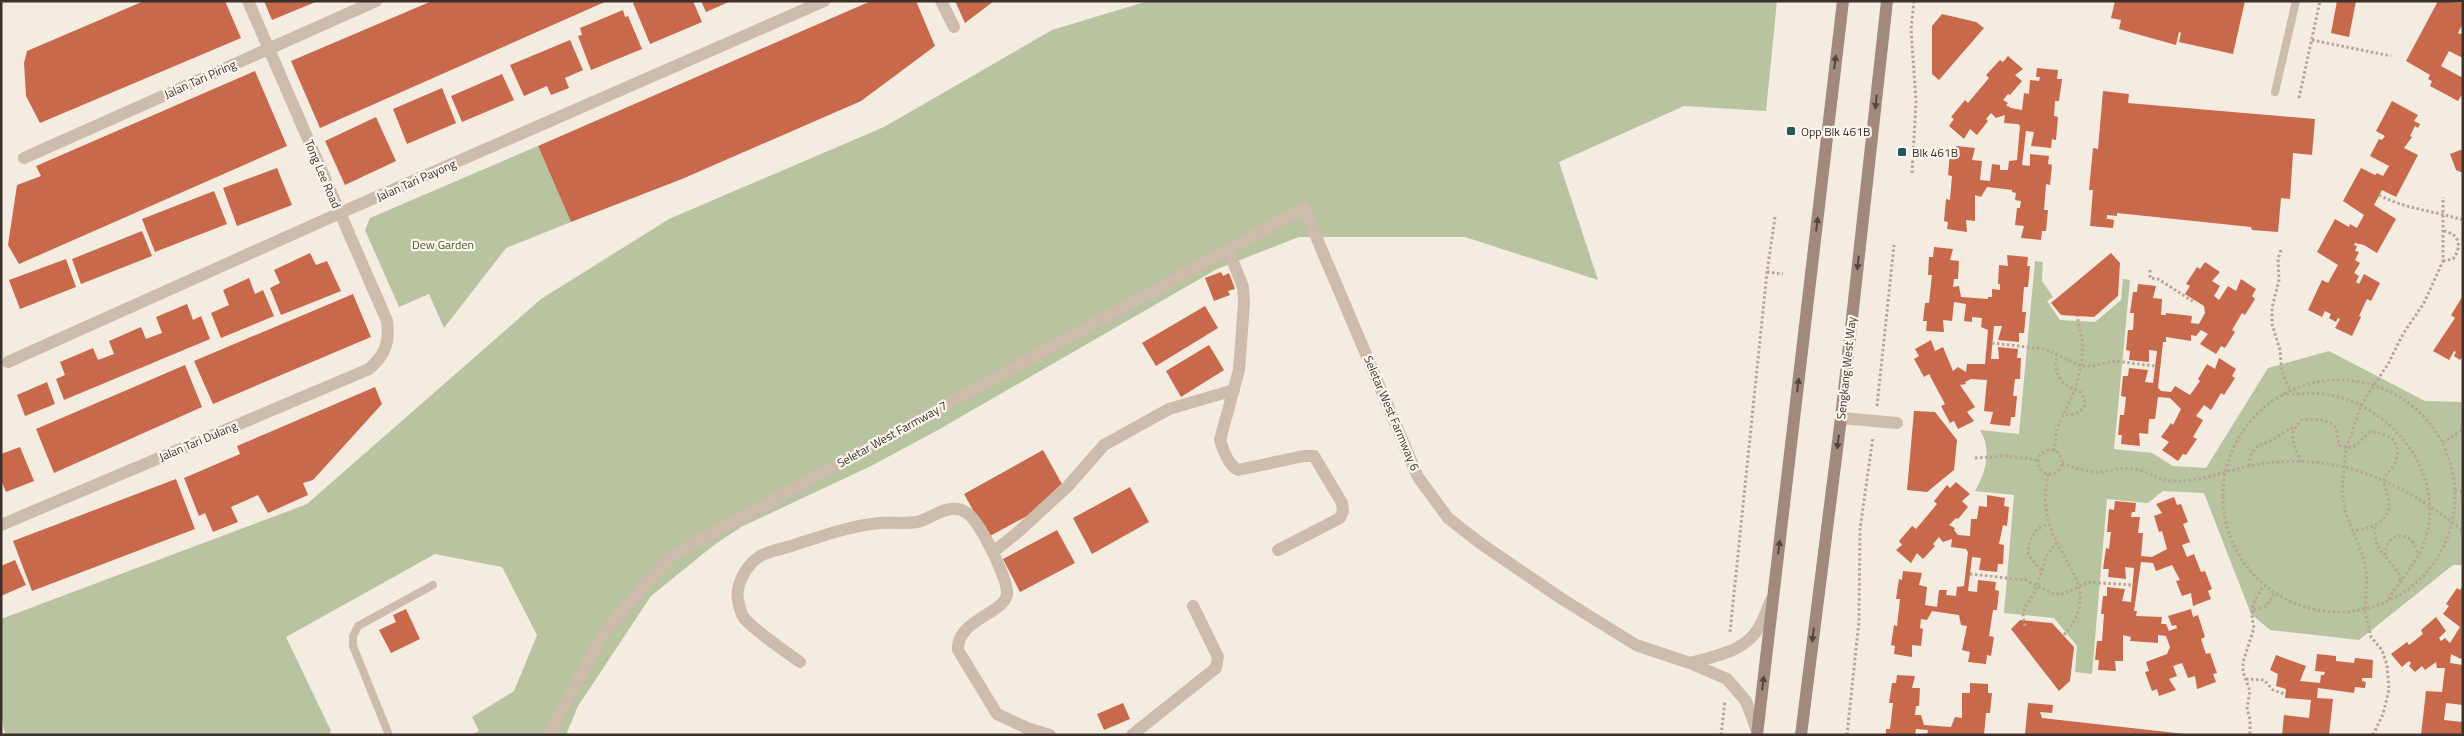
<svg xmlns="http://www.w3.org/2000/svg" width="2464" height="736" font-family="'Titillium Web',sans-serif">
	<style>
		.green { fill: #b8c4a0 }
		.building { fill: #c8694b }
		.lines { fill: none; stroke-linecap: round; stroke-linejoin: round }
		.path { stroke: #b9a596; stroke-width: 3; stroke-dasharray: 2.5 2.5; stroke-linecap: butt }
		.lane { stroke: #cdbbac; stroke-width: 8 }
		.street { stroke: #cdbbac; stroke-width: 12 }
		.secondary { stroke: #a18a7d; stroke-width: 12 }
		.oneway { fill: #544640 }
		.poi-dot { fill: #1f5a5e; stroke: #fbf5ee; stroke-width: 2 }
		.labels { text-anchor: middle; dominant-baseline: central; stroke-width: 4.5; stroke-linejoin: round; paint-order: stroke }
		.street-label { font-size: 12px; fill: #3b302b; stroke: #fbf5ee }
		.poi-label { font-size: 12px; fill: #3b302b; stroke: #fbf5ee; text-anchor: start }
		.park-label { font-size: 12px; fill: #4a5a2e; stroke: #fbf5ee }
	</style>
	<rect width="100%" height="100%" fill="#f4ebe1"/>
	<path class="green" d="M1148,1H1777L1766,111L1684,106L1559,162L1598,280L1465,237H1299L1217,269L938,430L871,466L741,527L714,545L651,596L578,706L566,735H471L479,731L472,717L514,691L537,635L502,567L435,554L286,637L331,731L329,735H5L1,710V619L307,504L541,299L669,219L884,127L1052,30Z
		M538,146L571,222L506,248L444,328L429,294L399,307L365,230L370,218Z
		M2035,261L2043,262L2042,281L2053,297L2047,301L2060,320L2095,322L2121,300L2123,279L2130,280L2114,449L2152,453L2173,466L2206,468L2268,368L2329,351L2425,401L2463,402V565H2453L2359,640L2270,630L2251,614L2204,493L2163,491L2148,503L2107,499L2092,674L2075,672L2077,646L2054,618L2004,613L2014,495L1975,491C1986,472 1992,450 1980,430L2019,434Z"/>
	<path class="building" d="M144,1H225L241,38L40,123L26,96L24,63L27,51Z
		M264,1H318L272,20Z
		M432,1H607L320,128L291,61Z
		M637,1H693L702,22L650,44L633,3Z
		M701,1H731L706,12Z
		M871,1H916L935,46L861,101L682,179L571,222L538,146Z
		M955,1H994L965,23Z
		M2115,1H2245L2233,54L2179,42L2181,33L2179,32L2176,45L2119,29L2121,20L2111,18Z
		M2337,1H2356L2349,37L2331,33Z
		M2438,1L2463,3V23L2458,33L2463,35V58L2449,51L2441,66L2463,78V93L2458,101L2430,86L2432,81L2428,79L2430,75L2406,61Z
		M623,10L625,17L628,16L642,49L591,70L578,36L582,35L580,28Z
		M1942,14L1976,22L1984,28L1939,80L1932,74V26Z
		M570,40L583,70L565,78L569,88L551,95L547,86L524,96L510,65Z
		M2008,56L2023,69L2015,75L2022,81L2010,95L2008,94L2003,100L2008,103L2006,105L2011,108L2022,110L2024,93L2029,94L2030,80L2039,81L2040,77H2036L2037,68L2058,70L2057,79H2062L2059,101H2055L2054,116L2058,117L2056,140L2052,139L2051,148L2031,146L2034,132L2026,131L2022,165L2030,166V154L2049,156L2048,164L2052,165L2050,185L2046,184L2044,210H2048L2046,231H2042L2041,240L2021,238L2024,226L2015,225L2017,208H2020L2021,201L2015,200L2016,193L2012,192V190L1987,187L1981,197L1975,195V221L1966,220L1967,232L1947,229L1948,222L1944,221L1946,199L1950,200L1952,176L1948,175L1950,153L1955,154L1956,146L1975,148L1972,160L1982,161L1980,180L1990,181L1992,164L2000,165V170H2008L2009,161L2017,160L2020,126L2018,124L2004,123L2005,115L1996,118L1991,113L1986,119L1988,121L1977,135L1970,129L1964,139L1949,126L1954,119L1951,117L1965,100L1968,103L1989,78L1986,75L2000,60L2003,62Z
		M255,71L287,146L19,264L8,245L17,185L41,176L36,166Z
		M502,74L514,100L462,122L451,96Z
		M442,88L456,123L407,144L393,109Z
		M2103,91L2129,94L2128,103L2315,119L2312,155L2293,153L2290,199L2281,198L2278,232L2252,230L2251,227L2117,213V216L2107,215V218H2104L2114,220L2113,228L2090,226L2093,190H2089L2093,148L2098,149Z
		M2392,101L2418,115L2414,121L2420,124L2418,128L2415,126L2410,136L2412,137L2404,148L2418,155L2396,197L2382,190L2374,205L2396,219L2377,253L2364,245L2355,243L2354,245L2357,246L2355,251L2359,252L2355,260L2360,263L2354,273L2359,276L2356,282L2359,284L2364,274L2380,283L2371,301L2367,299L2359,316L2361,317L2352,336L2335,328L2340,319L2338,318L2336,322L2329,318L2331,314L2325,311L2322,317L2308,310L2322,280L2328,283L2338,265L2317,252L2335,219L2349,227L2350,224L2357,228L2364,215L2343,201L2361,168L2375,175L2377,173L2383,176L2389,166L2370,156L2379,139L2382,140L2385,136L2376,131Z
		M376,117L396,161L345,185L325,141Z
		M2463,149V173L2456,170L2450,154Z
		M277,168L292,205L237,226L223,188Z
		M214,191L227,224L155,252L142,219Z
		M142,231L152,256L81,284L72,259Z
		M1934,247L1953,249L1950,260L1959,261L1958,279H1954L1953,287L1959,286L1961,297L1988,299V297H1992V289L2000,290V284H1998L1999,265L2008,266L2007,255L2028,257L2027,266H2030L2028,287H2024L2022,312H2026L2024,333H2019V342L1998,340L2002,326H1994L1991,359H1999L1998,347L2018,349L2017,358H2021L2020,379H2015L2013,396H2017L2015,417H2011L2010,426L1990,424L1993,412L1984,411L1987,380L1971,379L1965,382L1966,384L1960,385L1975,407L1967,412L1974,421L1958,429L1954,421L1950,423L1941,406L1945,404L1929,374L1924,377L1914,359L1919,356L1915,349L1931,340L1935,351L1943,347L1953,371L1958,367L1966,372L1967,364H1985L1988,330L1981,327L1982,318L1972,317V322L1964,321L1966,304L1954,302L1952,321L1943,320L1944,332L1926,331L1927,321H1923L1925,303H1929L1932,275H1928L1929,257H1933Z
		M310,253L316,265L327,261L341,291L281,315L270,288L280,283L274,270Z
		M2111,253L2120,263L2118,296L2094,317L2061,315L2051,303Z
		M66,259L76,287L20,309L9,280Z
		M2205,262L2220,272L2212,281L2220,286L2214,296L2219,300L2228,286L2236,291L2241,279L2256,289L2252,296L2255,299L2245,315L2242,313L2232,330L2235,332L2225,348L2221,346L2216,354L2200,344L2208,334L2201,330L2196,336L2191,335V341L2166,337V342H2163L2158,388L2161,391L2171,392L2175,386L2190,395L2200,381L2198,379L2207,364L2215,369L2219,358L2236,369L2232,376L2235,378L2224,395L2221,393L2211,410L2204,405L2196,416L2203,420L2193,437L2197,439L2186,455L2183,454L2178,461L2162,450L2169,442L2161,437L2171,423L2173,425L2181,409L2170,398L2158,397L2155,419H2149L2148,434L2139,433L2140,446L2121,444L2122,435H2118L2120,415H2124L2126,397L2121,396L2123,376H2128L2129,368L2148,370L2145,382L2153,383L2157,351L2149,350V362L2129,360L2130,351L2126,350L2128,330H2133L2134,313H2130L2133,292H2137L2138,284L2156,286L2153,298L2162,299L2161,315H2166V313L2192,316L2191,323L2199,324L2205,313L2204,306L2185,294L2190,286L2186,284L2197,267L2200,269Z
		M1221,272L1223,276L1229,273L1235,289L1228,291L1230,295L1214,301L1205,278Z
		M249,278L255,294L263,290L274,316L221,338L211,313L229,305L223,290Z
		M353,294L371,337L213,404L194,361Z
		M2462,297L2463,356L2460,360L2454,356L2456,352L2454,351L2449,360L2433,351L2455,318L2451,315Z
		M187,304L193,320L201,316L210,339L64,400L56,379L65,375L60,362L93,348L98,360L114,354L109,341L141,327L146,339L162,333L156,317Z
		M1205,306L1218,328L1156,366L1142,343Z
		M1209,345L1224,370L1181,397L1166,371Z
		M185,365L202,407L54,473L36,429Z
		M47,382L55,404L25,416L17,395Z
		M375,387L382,404L313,480L303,483L308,495L268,513L258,495L231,507L238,522L213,532L205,513L199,516L184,478L240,454L237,446Z
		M1914,411L1935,412L1957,440L1954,470L1927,492L1907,490Z
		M20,447L34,481L6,492L1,480V454Z
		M1043,450L1062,484L1038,510L988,537L964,494Z
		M176,479L195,529L32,591L13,541Z
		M1956,482L1970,494L1962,501L1968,507L1958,519L1956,518L1949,525L1955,528L1954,530L1958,535L1970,536L1971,519H1977L1979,506L1987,507V495L2005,498L2004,506L2009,507L2007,526L2003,525L1999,544L2004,545L2003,564H1998L1997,572L1979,570L1981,558L1972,557L1968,591L1977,592L1978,580L1996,582L1995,590L1999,591L1997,610H1993L1989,636L1994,637L1991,656L1987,655L1986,664L1968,662L1970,652L1962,650L1967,626L1961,625L1959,615L1932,611L1927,620L1921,619L1920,628L1923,629L1921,646L1912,645V657L1894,654L1895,646L1891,645L1894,625L1897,626L1900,599H1896L1899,579L1902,580L1903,571L1922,573L1919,585L1927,587L1925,605L1937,607L1939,590H1947L1946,595L1956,596L1957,587L1964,586L1968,552L1966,549L1951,547L1952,539L1943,542L1939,537L1933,544L1935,546L1923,559L1917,553L1911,563L1896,550L1902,545L1899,541L1912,526L1916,529L1937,504L1934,501L1947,485L1950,488Z
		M1130,487L1149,522L1092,554L1073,518Z
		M2174,497L2177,505L2181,504L2188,522L2183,524L2190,542L2182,545L2187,557L2194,554L2201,572L2205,571L2212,589L2208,591L2211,599L2193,606L2191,593L2182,596L2176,581L2180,580L2172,565L2156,571L2153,563L2141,562L2134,611H2137L2136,616L2162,617L2161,624H2166L2169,631L2177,628L2176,625L2172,626L2168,616L2191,609L2193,617L2198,615L2205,637L2201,639L2206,654L2210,653L2217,673L2213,674L2216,682L2197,689L2195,676L2188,678L2182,663L2173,666L2177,676L2169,679L2176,690L2159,696L2157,689L2152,691L2145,672L2149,671L2146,662L2167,654L2170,647L2166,636L2158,635V643L2130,641L2131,637L2123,635V661H2115L2116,671L2098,670L2099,660H2095L2097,641H2102L2104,614H2101L2103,596H2107V587L2125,589L2122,601L2131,602L2134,568L2125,567L2126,579L2108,577L2109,569H2103L2106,548L2109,549L2111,532H2107L2109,509L2114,510L2115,501L2136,503L2135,512H2132L2131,517H2140L2138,533H2143L2141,556L2152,557L2167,549L2162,531L2159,532L2154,516L2162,513L2156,504Z
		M1057,530L1075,563L1020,592L1003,559Z
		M15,560L26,585L1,596V566Z
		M2463,586V656L2461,659L2451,654L2450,663L2463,665V705L2446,703L2444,720L2463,722V735H2421L2426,691L2442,692L2445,668H2437L2436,662L2425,670L2422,666L2415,672L2409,666L2411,663L2409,661L2402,667L2391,654L2407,642L2409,645L2423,634L2421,630L2436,617L2446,631L2439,638L2441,641L2445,638L2450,643L2460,627L2443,614L2449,606L2446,604L2457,588L2460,590Z
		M406,609L420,639L391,653L379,630L396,622L393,615Z
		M2020,620L2052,623L2074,647L2070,681L2059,691L2011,629Z
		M2317,654L2336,656V661L2354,663L2355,658L2373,660L2372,678H2362V681L2366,682L2365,688L2355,687L2354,693L2318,688L2317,698L2333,699L2329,735H2282L2284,715L2309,718L2311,700L2285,698L2286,689L2276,686L2278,674L2270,670L2276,655L2306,666L2300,681L2320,683L2321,675H2324L2325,672L2315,671Z
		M1897,675L1915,676L1912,688H1920L1919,706H1916L1915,715H1921L1924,725L1951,727L1955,717L1962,718V693H1970V683L1988,684V693H1992L1990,713H1986L1984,735H1927L1928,730L1916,729L1915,735H1886V729H1890L1893,703H1889L1892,683H1896Z
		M1123,703L1130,719L1104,730L1097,714Z
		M2028,703L2053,705L2052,713L2040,712L2042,718L2194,735H2025Z"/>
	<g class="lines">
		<path class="path" d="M2312,40L2391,56
			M2299,98L2320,1
			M1912,173L1916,102L1911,29L1914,1
			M2379,195C2405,209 2435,211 2463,220
			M2281,250L2278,259L2279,280L2272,308V324L2280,350L2282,372L2290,390
			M2443,261L2453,259C2462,247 2460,234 2444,231
			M2150,270V278L2158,279L2194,302L2195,301
			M1767,272L1783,274
			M1992,343L2045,349L2081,366H2092L2115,361L2155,366
			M2057,353C2054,367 2056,379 2069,387C2074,390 2079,390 2082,394C2092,409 2074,417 2062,415
			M2223 496a116 116 0 1 1 232 0a116 116 0 1 1-232 0Z
			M2282,395C2298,394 2315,392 2331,395C2397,409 2449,479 2423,546C2414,567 2397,584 2386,603
			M1877,406L1894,245
			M2443,443L2463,429
			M2038 462a12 12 0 1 1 24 0a12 12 0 1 1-24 0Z
			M2054,451L2057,428L2075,390L2081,366L2083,343L2077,316
			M1975,458L2006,456L2038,460
			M2301,462C2294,444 2287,436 2301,420C2309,418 2332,419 2336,429C2338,433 2338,440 2339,445C2354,453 2359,441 2370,432C2388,432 2404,443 2395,463C2393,469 2387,471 2385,478C2383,487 2388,493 2389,501C2391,523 2369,529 2352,531
			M2062,463C2073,467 2087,472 2099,472C2110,471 2121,467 2133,469C2146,470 2158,480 2172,481C2200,482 2223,471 2250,466C2333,449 2400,480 2463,531
			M2249,466C2252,441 2260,448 2277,437C2283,433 2285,430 2294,428
			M2048,474C2045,492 2044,506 2049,523C2062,566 2104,592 2062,637
			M2455,490L2463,492
			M2374,527L2377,545L2384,556
			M2041,570L2028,555C2029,539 2033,528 2049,524
			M1970,574L2026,580L2053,594H2064L2088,582L2132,585
			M2400,580L2399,573L2385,556C2386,530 2413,529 2418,554
			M2254,610L2266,606L2274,594
			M2025,626L2023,617L2025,607L2035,592L2047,555L2057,542
			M1730,632L1767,272L1775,217
			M2246,679L2264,680L2273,690L2285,694
			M2250,734V719L2247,708L2250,691L2243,672V662L2254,628L2252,618L2253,604L2263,586
			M1721,735L1725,701
			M1847,735L1859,621L1860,529L1873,437
			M2373,735L2383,714L2389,690L2387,665L2382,650L2371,637L2365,611L2367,576L2363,556L2346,514L2342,493L2346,449L2361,405L2388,364L2403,334L2424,303L2443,261V197"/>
		<path class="lane" d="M2275,92L2296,1
			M389,735L353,646V636L358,626L433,585"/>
		<path class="street" d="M941,1L954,27
			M24,158L376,1
			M1228,249L1243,287L1244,303L1239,370L1220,440C1223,450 1228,465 1238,470L1304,456H1314L1342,503L1343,511L1340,518L1278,550
			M8,362L340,213L824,1
			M1841,418L1897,423
			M1,525L369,369C385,355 390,343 387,321L248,1
			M993,552L1017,533L1068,486L1104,445L1169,409L1234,390
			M800,662C785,651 755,631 744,618C741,614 739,605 738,600C735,584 748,562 762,555C770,551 781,549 791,546C819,537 849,526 879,523C891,522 905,524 917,522C933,518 950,501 967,513C981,523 1004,573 1007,590C1011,613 956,618 958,650L997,714L1027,728L1050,735
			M1690,663C1714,656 1744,652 1758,629C1764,620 1767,609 1771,600
			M549,735L602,635L649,580L673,555L1304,208L1418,477L1448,518L1480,543L1562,599L1636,645L1690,663L1727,679L1746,701L1757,731
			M1132,735L1216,668L1218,657L1193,606"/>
		<path class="secondary" d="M1757,735L1843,1
			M1801,735L1841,418L1887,1"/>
	</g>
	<defs><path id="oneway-solid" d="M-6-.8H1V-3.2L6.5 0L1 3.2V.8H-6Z" transform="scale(1.25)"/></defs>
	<g class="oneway">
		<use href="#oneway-solid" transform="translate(1835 62) rotate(-83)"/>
		<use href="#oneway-solid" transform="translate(1876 102) rotate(96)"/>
		<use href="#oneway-solid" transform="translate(1817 224) rotate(-83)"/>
		<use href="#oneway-solid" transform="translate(1858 263) rotate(96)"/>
		<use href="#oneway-solid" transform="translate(1798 385) rotate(-83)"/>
		<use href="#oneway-solid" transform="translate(1838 442) rotate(97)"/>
		<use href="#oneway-solid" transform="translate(1779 547) rotate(-83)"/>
		<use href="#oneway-solid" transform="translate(1813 635) rotate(97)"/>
		<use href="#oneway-solid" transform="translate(1763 683) rotate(-83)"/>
	</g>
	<g class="poi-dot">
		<rect x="1786" y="126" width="10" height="10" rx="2.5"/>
		<rect x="1897" y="147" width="10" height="10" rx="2.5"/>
	</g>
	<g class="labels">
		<g class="street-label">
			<text transform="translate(200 79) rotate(-24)">Jalan Tari Piring</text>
			<text transform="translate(323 174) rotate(67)">Tong Lee Road</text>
			<text transform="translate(416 180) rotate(-24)">Jalan Tari Payong</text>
			<text transform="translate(1846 368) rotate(-84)">Sengkang West Way</text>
			<text transform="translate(1392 413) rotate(67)">Seletar West Farmway 6</text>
			<text transform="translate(892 434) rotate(-29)">Seletar West Farmway 7</text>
			<text transform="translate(198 441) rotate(-23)">Jalan Tari Dulang</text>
		</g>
		<g class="poi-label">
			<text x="1801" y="131">Opp Blk 461B</text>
			<text x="1912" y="152">Blk 461B</text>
		</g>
		<g class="park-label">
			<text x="443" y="244">Dew Garden</text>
		</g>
	</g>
	<rect width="2464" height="736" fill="none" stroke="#3b302b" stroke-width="5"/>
</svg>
